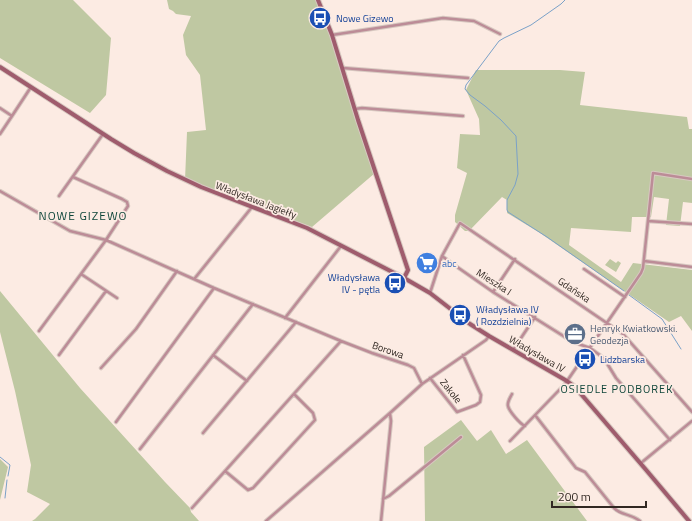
<svg xmlns="http://www.w3.org/2000/svg" width="692" height="521" font-family="'Titillium Web',sans-serif">
	<style>
		.green { fill: #bfc8a2 }
		.lines { fill: none; stroke-linecap: round; stroke-linejoin: round }
		.stream { stroke: #7aa1c8; stroke-width: 1 }
		.street-casing { stroke: #d7c8c0; stroke-width: 4.5 }
		.secondary-casing { stroke: #d7c8c0; stroke-width: 6 }
		.street { stroke: #bc8c97; stroke-width: 2.5 }
		.secondary { stroke: #9f5c6d; stroke-width: 4 }
		.labels { text-anchor: middle; dominant-baseline: central; stroke-width: 3.5; stroke-linejoin: round; paint-order: stroke }
		.transit-label { font-size: 10px; fill: #164399; stroke: #fcebe3; text-anchor: start }
		.street-label { font-size: 10px; fill: #312822; stroke: #fcebe3 }
		.shop-label { font-size: 10px; fill: #366cbe; stroke: #fcebe3; text-anchor: start }
		.service-label { font-size: 10px; fill: #4e5e75; stroke: #fcebe3; text-anchor: start }
		.neighbourhood-label { font-size: 11px; letter-spacing: 1px; fill: #0c4438; stroke: #fcebe3 }
		.quarter-label { font-size: 12px; letter-spacing: 1px; fill: #0c4438; stroke: #fcebe3 }
	</style>
	<rect width="100%" height="100%" fill="#fcebe3"/>
	<path class="green" d="M0,0H73L111,38L106,95L90,113L0,58Z
		M167,0H316L332,35L375,173L312,227L201,187L185,180L187,132L206,130L200,75L186,55L183,35L191,16L176,14L173,11L169,9Z
		M476,70H560L585,72L580,105L687,117L689,129H692V203L683,202L680,226L666,225L669,199L654,197L651,217H632L631,232L571,228L569,245L621,282L633,263L692,270V331L681,316L669,322L540,233L507,213V200L502,197L469,231H465L455,222V215L467,173L457,168L460,134L480,135L479,119L466,90Z
		M610,259L616,263L618,261L621,263L616,272L605,265Z
		M0,291L80,388L165,482L190,508L191,512L199,521H32L35,519L50,504L27,492L31,465L15,391L0,332Z
		M461,420L477,441L491,430L506,454L527,440L587,521H425L424,447Z
		M0,459L8,467L0,500Z"/>
	<g class="lines">
		<path class="stream" d="M565,0L561,4L531,25L504,38L499,41L466,85L465,89L470,95L485,106L501,120L516,136L518,174L515,185L507,200V210L508,212L547,237L624,291
			M629,295L662,319L681,349
			M0,457L10,465L8,476
			M5,498L7,480"/>
		<g class="street-casing">
			<path id="street" d="M332,35L443,18L474,21L500,34
				M343,68L468,78
				M0,108L12,116L31,87
				M355,109L362,108L463,116
				M0,134L12,116
				M0,191L70,231L106,240L214,288L341,341L372,353L408,365L414,368L422,384
				M59,196L103,134
				M648,221L692,224
				M442,256L460,223L623,334L692,412
				M644,261L692,267
				M584,269L625,297
				M81,274L117,298
				M195,278L252,207
				M493,292L515,259
				M430,293L442,256L450,262L493,292L573,342L590,348L601,356L605,360L616,378L670,440
				M285,318L341,246
				M39,331L106,240L128,206L127,202L122,199L73,177
				M513,350L535,317
				M59,355L106,291
				M213,355L247,381
				M101,368L136,329L177,271
				M430,378L457,412L476,405L480,402L481,395L463,355
				M512,394C510,398 507,402 508,406C509,411 520,424 525,426
				M535,415L576,468L585,472L614,508C622,516 630,513 640,521
				M116,422L214,288
				M203,433L296,322
				M510,441L565,384L641,273L643,268L653,173L692,179
				M140,449L253,304
				M641,463L692,421
				M225,471L248,490L253,488L315,420L313,413L294,394
				M383,499L389,496L461,437
				M192,508L341,341
				M266,521L390,413L422,384L486,340L489,336
				M381,521L391,421L390,414"/>
		</g>
		<g class="secondary-casing">
			<path id="secondary" d="M318,0L332,35L358,120L408,270L404,278
				M0,67L111,139L134,153L167,171L201,187L307,228L404,278L430,293L470,324L489,336L567,381L575,387L647,471L689,521"/>
		</g>
		<use href="#street" class="street"/>
		<use href="#secondary" class="secondary"/>
	</g>
	<defs>
		<g id="bus-disc" transform="scale(1.15)"><circle r="9.5" fill="#1a4fb4" stroke="#fcebe3"/><path d="M-5-6H5V4H4V6H2V4H-2V6H-4V4H-5ZM-3.5-4V0h7V-4ZM-3.5 1.2v1.5H-2V1.2ZM2 1.2v1.5H3.5V1.2Z" fill="#fff"/></g>
		<g id="supermarket-disc" transform="scale(1.15)"><circle r="9.5" fill="#3f7fe0" stroke="#fcebe3"/><path d="M-6-5.5h2.5l.6 2H6L4.5 2H-2.5L-4.4-4H-6ZM-1.5 3.2a1.3 1.3 0 1 0 .1 0ZM3 3.2a1.3 1.3 0 1 0 .1 0Z" fill="#fff"/></g>
		<g id="office-disc" transform="scale(1.15)"><circle r="9.5" fill="#5c6f8a" stroke="#fcebe3"/><path d="M-6-3h4V-5.5h4V-3h4V5H-6ZM-1-4.5V-3h2v-1.5ZM-6 0V1H6V0Z" fill="#fff"/></g>
	</defs>
	<g fill-rule="evenodd">
		<use href="#bus-disc" x="320" y="18"/>
		<use href="#supermarket-disc" x="427" y="263"/>
		<use href="#bus-disc" x="395" y="283"/>
		<use href="#bus-disc" x="460" y="315"/>
		<use href="#office-disc" x="575" y="334"/>
		<use href="#bus-disc" x="585" y="359"/>
	</g>
	<g class="labels">
		<g class="transit-label">
			<text x="336" y="18">Nowe Gizewo</text>
			<text x="380" y="277" text-anchor="end">Władysława<tspan x="380" dy="12">IV - pętla</tspan></text>
			<text x="476" y="309">Władysława IV<tspan x="476" dy="12">( Rozdzielnia)</tspan></text>
			<text x="600" y="359">Lidzbarska</text>
		</g>
		<g class="street-label">
			<text transform="translate(256 200) rotate(21)">Władysława Jagiełły</text>
			<text transform="translate(494 282) rotate(33)">Mieszka I</text>
			<text transform="translate(574 290) rotate(34)">Gdańska</text>
			<text transform="translate(388 350) rotate(19)">Borowa</text>
			<text transform="translate(537 354) rotate(30)">Władysława IV</text>
			<text transform="translate(451 391) rotate(51)">Zakole</text>
		</g>
		<g class="shop-label">
			<text x="442" y="263">abc</text>
		</g>
		<g class="service-label">
			<text x="590" y="328">Henryk Kwiatkowski.<tspan x="590" dy="12">Geodezja</tspan></text>
		</g>
		<g class="neighbourhood-label">
			<text x="617" y="389">OSIEDLE PODBOREK</text>
		</g>
		<g class="quarter-label">
			<text x="83" y="215">NOWE GIZEWO</text>
		</g>
	</g>
	<path d="M552 501v6h94v-6" fill="none" stroke="#312822" stroke-width="2"/>
	<text x="558" y="501" font-size="12" fill="#312822" stroke="#fcebe3" stroke-width="3" paint-order="stroke">200 m</text>
</svg>
